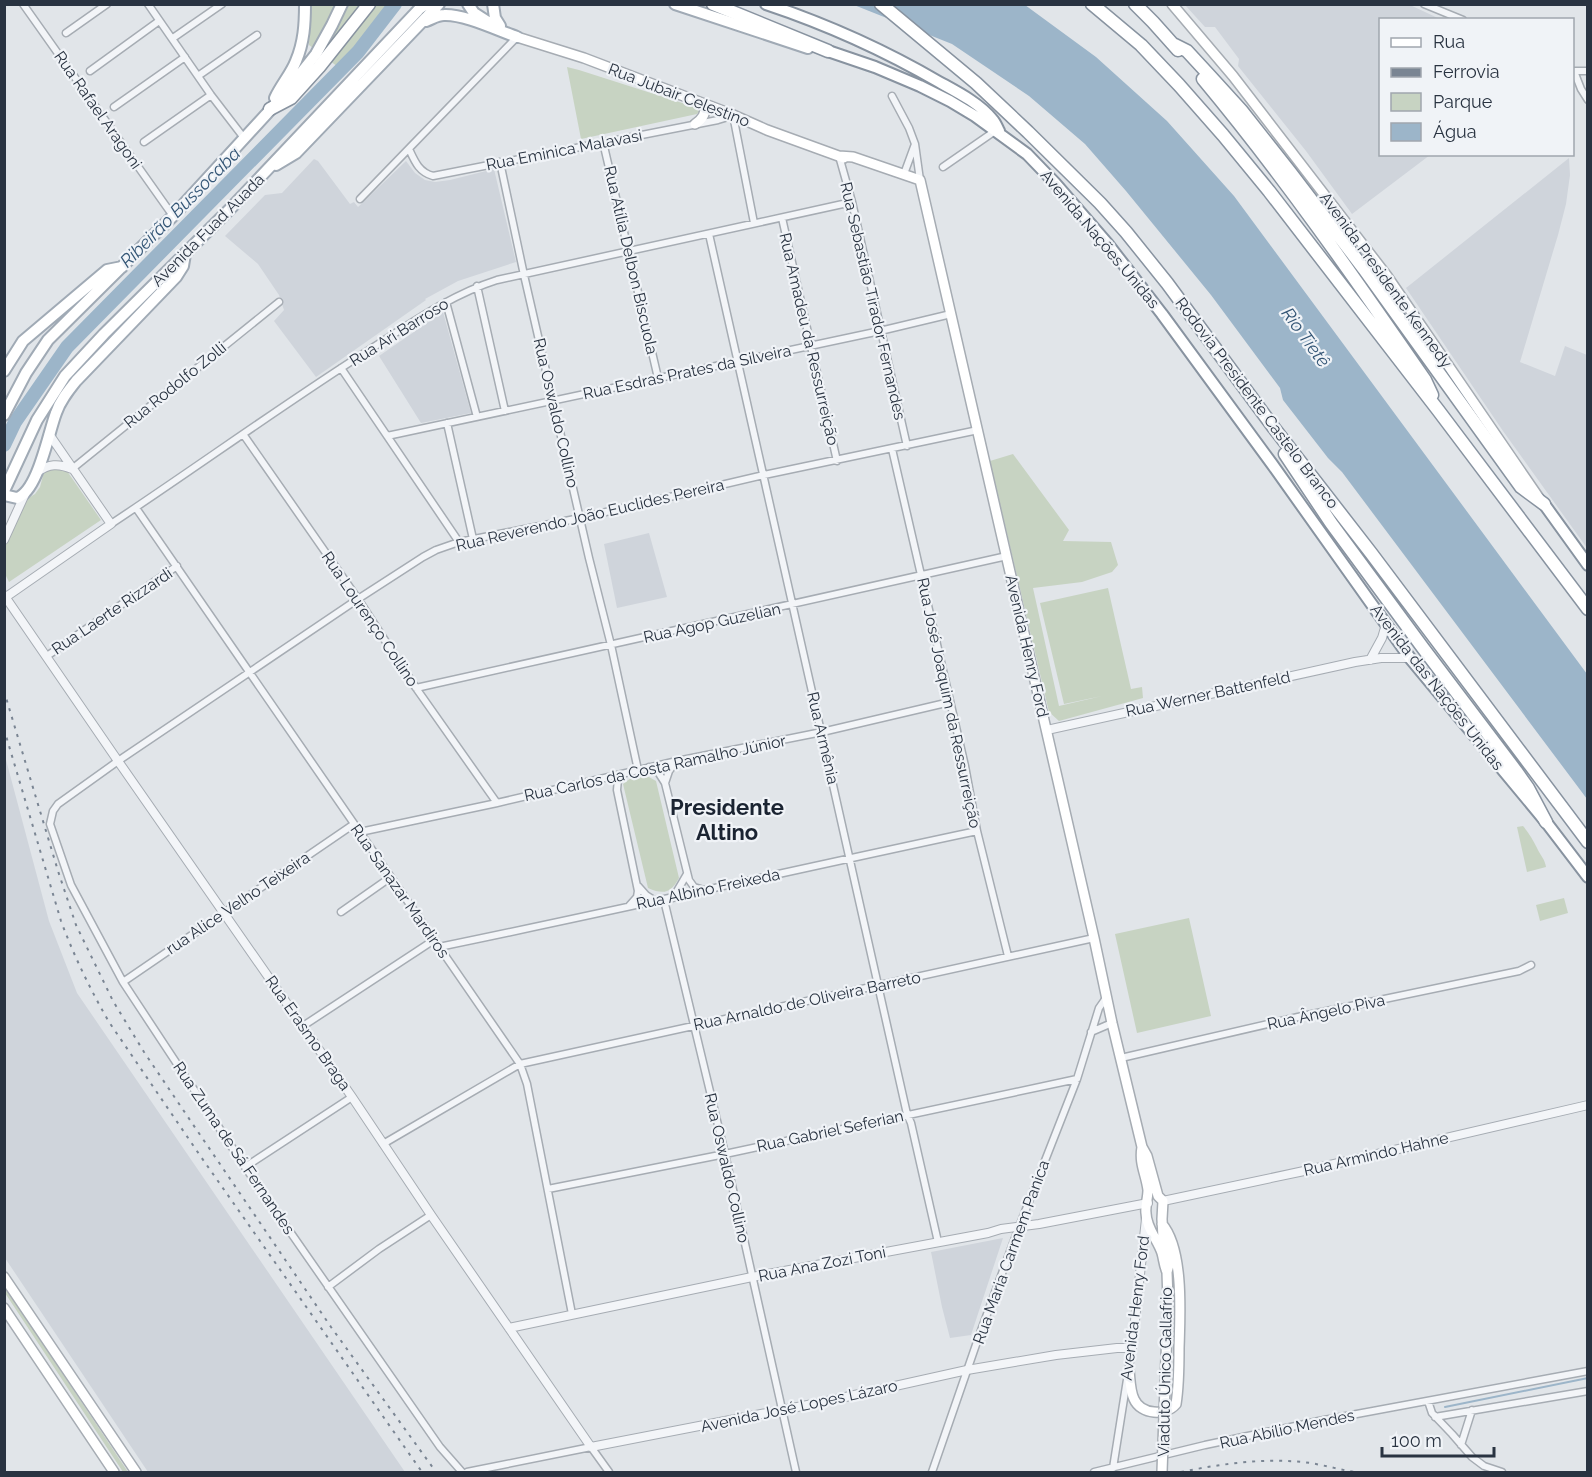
<svg xmlns="http://www.w3.org/2000/svg" width="1592" height="1477" font-family="Raleway,sans-serif">
	<style>
		.built { fill: #cfd4db }
		.green { fill: #c7d3c2 }
		.water { fill: #9cb5c9 }
		.lines { fill: none; stroke-linecap: round; stroke-linejoin: round }
		.stream { stroke: #9cb5c9; stroke-width: 2 }
		.river { stroke: #9cb5c9; stroke-width: 14 }
		.minor-casing { stroke: #a6acb3; stroke-width: 9 }
		.tertiary-casing { stroke: #a6acb3; stroke-width: 10 }
		.secondary-casing { stroke: #a6acb3; stroke-width: 12 }
		.primary-casing { stroke: #a0aab5; stroke-width: 14 }
		.trunk-casing { stroke: #8893a0; stroke-width: 14 }
		.motorway-casing { stroke: #8893a0; stroke-width: 15 }
		.minor { stroke: #f3f5f8; stroke-width: 6 }
		.tertiary { stroke: #f3f5f8; stroke-width: 8 }
		.secondary { stroke: #fff; stroke-width: 9 }
		.primary { stroke: #fff; stroke-width: 10 }
		.trunk { stroke: #fff; stroke-width: 10 }
		.motorway { stroke: #fff; stroke-width: 12 }
		.rail { stroke: #7a8593; stroke-width: 2; stroke-dasharray: 3 6; stroke-linecap: butt }
		.secondary-bridge-casing { stroke: #a6acb3; stroke-width: 12; stroke-linecap: butt }
		.secondary-bridge { stroke: #fff; stroke-width: 9 }
		.labels { text-anchor: middle; dominant-baseline: central; stroke-width: 4.5; stroke-linejoin: round; paint-order: stroke }
		.street-label { font-size: 16px; fill: #293341; stroke: #f0f3f7 }
		.water-label { font-size: 18px; font-style: italic; fill: #335575; stroke: #f0f3f7 }
		.district-label { font-size: 22px; font-weight: bold; fill: #1b2432; stroke: #f0f3f7 }
	</style>
	<rect width="100%" height="100%" fill="#e1e5e9"/>
	<path class="built" d="M1185,5H1410L1440,19L1380,20V154L1430,155L1352,214L1306,151L1238,66L1239,59L1215,27H1205Z
		M1569,158L1570,175L1566,204L1558,235L1520,362L1555,376L1565,346L1587,355V548L1503,431L1406,288Z
		M314,159L318,161L350,204L354,202L358,207L406,161L415,173L425,180L435,182L450,180L494,169L516,262L458,281L425,299L426,300L316,377L274,321L284,310L279,295L258,264L225,236L265,195L282,193Z
		M443,312L471,413L421,423L379,356Z
		M649,533L667,597L617,608L604,544Z
		M5,756L49,921L77,993L405,1472H148L5,1258Z
		M1003,1238L971,1335L950,1338L942,1307L931,1252Z"/>
	<path class="green" d="M311,5H390L373,28L338,67L309,45Z
		M567,67L579,70L701,109L697,114L581,139Z
		M1013,454L1069,530L1063,541L1111,542L1118,565L1112,572L1082,582L1033,588L1059,706L1102,696L1064,704L1040,603L1108,588L1131,689L1142,687L1143,698L1059,721L1049,712L990,461Z
		M59,467L67,471L101,520L9,582L5,574V544L25,500L35,494L40,487L44,472L47,470Z
		M642,775L649,777L656,781L679,878C671,893 664,895 648,888L623,784L631,778Z
		M1523,826C1529,833 1533,840 1537,848C1540,855 1545,859 1546,867L1527,872L1517,827Z
		M1564,898L1568,913L1540,921L1536,905Z
		M1189,918L1211,1016L1137,1033L1115,934Z
		M5,1287L128,1472H123L5,1293Z"/>
	<path class="water" d="M854,5H1025L1096,57L1167,121L1234,196L1587,674V799L1342,472L1328,458L1283,400L1280,388L1211,295L1126,191L1085,144L1029,96L952,44Z"/>
	<g class="lines">
		<path class="stream" d="M1445,1407L1588,1378"/>
		<path class="river" d="M4,445L15,422L67,347L358,52L395,4"/>
		<g class="minor-casing">
			<path id="minor" d="M23,4L173,216
				M148,4L211,95L244,138
				M1424,4L1463,20
				M66,33L107,4
				M173,38L222,4
				M90,71L159,21
				M1574,71L1581,89L1588,100
				M1574,71H1588
				M198,76L257,35
				M892,96L909,128L915,144L920,180
				M114,107L185,57
				M733,115L754,223
				M144,142L211,95
				M603,142L658,378
				M409,149C415,162 419,172 433,176L718,120L728,117L731,114
				M839,156L852,202L907,446
				M500,162L524,275L589,558L611,645L638,770
				M943,167L995,131
				M904,174L915,144
				M360,199L517,37
				M782,218L837,461
				M709,234L907,1114L911,1123L938,1242
				M477,286L505,411
				M446,302L477,417
				M341,368L459,542
				M447,423L473,539
				M243,434L358,599L416,688L497,803
				M387,436L880,331L951,314
				M892,449L965,766L977,831L1008,956
				M72,469L279,302
				M136,508L520,1064L527,1084L572,1314
				M111,524C197,467 281,406 369,350C410,324 450,295 497,280L852,202
				M47,656L177,566
				M416,688L1007,556
				M649,767L658,772L665,783L689,880L694,887L704,890
				M623,774L618,779L617,790L638,891L637,897L629,906
				M665,783L669,771L677,761
				M360,832L497,803L677,761L822,732L950,702
				M638,886L646,895L657,902
				M673,898L687,874
				M664,900L725,1154L796,1472
				M341,912L391,877
				M439,947C619,910 798,869 977,831
				M123,982C200,929 277,877 354,824
				M303,1026L434,940
				M1091,1032L1112,1023
				M1121,1058L1298,1017L1519,971L1531,965
				M383,1144L520,1064L1094,938
				M245,1167L352,1097
				M548,1189L725,1154L1077,1079
				M328,1287L379,1249L431,1215
				M1428,1401L1432,1413L1452,1434L1472,1457L1484,1466L1502,1472
				M1435,1417L1588,1391
				M1461,1445L1472,1410
				M1113,1468L1132,1348
				M462,1472L440,1447L245,1167L123,982L71,885L50,824L53,811L58,804L118,761L358,599L423,557L436,550L459,542L580,518L764,475L978,430
				M467,1472L591,1447L609,1472
				M932,1472L979,1336L1019,1227L1077,1079L1099,1008L1106,998
				M1094,1472L1205,1445L1319,1421L1588,1371"/>
		</g>
		<g class="tertiary-casing">
			<path id="tertiary" d="M37,472C49,464 58,463 72,469
				M4,540L25,494
				M4,595L118,761L352,1097L431,1215L591,1447L823,1402L967,1370L1056,1355L1117,1348H1132L1146,1219
				M6,597L111,524L49,434
				M1370,660L1382,638L1386,624
				M1047,730L1355,662L1381,658H1410
				M1163,1201L1304,1171L1588,1105
				M509,1328L752,1277L988,1233L1001,1229L1039,1224L1148,1203"/>
		</g>
		<g class="secondary-casing">
			<path id="secondary" d="M1172,4L1233,76L1387,276L1539,498
				M517,37L584,58L731,114L767,130L844,158
				M695,124C703,119 705,114 706,105
				M839,156L853,157L920,180L1094,938L1112,1023L1142,1147
				M1167,1272C1164,1266 1164,1260 1162,1253C1158,1240 1146,1228 1146,1213C1145,1206 1148,1198 1148,1190C1146,1174 1139,1164 1142,1147L1147,1156L1158,1196L1163,1201L1162,1219L1163,1238L1169,1265L1167,1272L1168,1301
				M4,1277L136,1472
				M4,1308L114,1472
				M1129,1370C1130,1379 1130,1391 1134,1399C1141,1415 1166,1416 1176,1404C1179,1385 1179,1366 1179,1348C1180,1315 1184,1250 1162,1224"/>
		</g>
		<g class="primary-casing">
			<path id="primary" d="M468,4L474,13L488,22
				M493,4L495,18L500,26
				M675,4L808,48
				M426,21C432,19 437,15 444,15C464,14 497,30 517,37
				M275,98C281,85 291,74 296,61C304,42 305,24 305,4
				M276,165L296,153L439,4
				M4,371L23,341L107,270L122,267
				M4,415L26,373L48,340L173,216L282,97L316,54L332,25L342,4
				M4,491L37,420L65,376L104,334L231,208L424,4
				M4,495L17,498C38,491 48,434 56,413C60,401 68,391 76,381L176,277L183,266L185,254"/>
		</g>
		<g class="trunk-casing">
			<path id="trunk" d="M766,4C826,24 884,50 939,82C957,92 979,103 992,119C995,122 997,127 999,131
				M422,7L427,4
				M828,51L875,67L920,86L950,101L975,116L1027,154L1055,183L1107,243L1162,314L1272,464L1410,658L1546,822L1588,877
				M1544,504L1588,565"/>
		</g>
		<g class="motorway-casing">
			<path id="motorway" d="M713,4L828,51
				M881,4L976,83L1028,132L1100,203L1126,232L1167,283L1274,428L1371,553L1588,842
				M1092,4L1141,45L1179,85L1223,135L1269,191L1438,410L1588,609
				M1135,4L1153,22L1178,50
				M1173,44L1187,51L1211,77L1241,110L1290,172L1364,269L1521,487L1544,504
				M1203,79C1283,175 1354,277 1425,380L1432,395
				M270,109L291,98L319,67L369,4
				M1285,454L1331,523L1423,648L1516,771L1528,788L1546,822"/>
		</g>
		<use href="#minor" class="minor"/>
		<use href="#tertiary" class="tertiary"/>
		<use href="#secondary" class="secondary"/>
		<use href="#primary" class="primary"/>
		<use href="#trunk" class="trunk"/>
		<use href="#motorway" class="motorway"/>
		<path class="rail" d="M4,691L58,871L76,925L113,1001L144,1052L192,1123L331,1327L436,1472
			M4,729L61,921C74,956 90,989 109,1022L199,1154L422,1472
			M1181,1472C1221,1464 1261,1458 1303,1462C1320,1464 1337,1469 1354,1472"/>
		<g class="secondary-bridge-casing">
			<path id="secondary-bridge" d="M1162,1472L1168,1301"/>
		</g>
		<use href="#secondary-bridge" class="secondary-bridge"/>
	</g>
	<g class="labels">
		<g class="street-label">
			<text transform="translate(679 95) rotate(21)">Rua Jubair Celestino</text>
			<text transform="translate(98 110) rotate(55)">Rua Rafael Aragoni</text>
			<text transform="translate(564 150) rotate(-11)">Rua Eminica Malavasi</text>
			<text transform="translate(208 230) rotate(-45)">Avenida Fuad Auada</text>
			<text transform="translate(1100 239) rotate(50)">Avenida Nações Unidas</text>
			<text transform="translate(631 260) rotate(77)">Rua Atília Delbon Biscuola</text>
			<text transform="translate(1386 280) rotate(54)">Avenida Presidente Kennedy</text>
			<text transform="translate(873 301) rotate(77)">Rua Sebastião Tirador Fernandes</text>
			<text transform="translate(399 332) rotate(-32)">Rua Ari Barroso</text>
			<text transform="translate(809 339) rotate(77)">Rua Amadeu da Ressurreição</text>
			<text transform="translate(687 372) rotate(-12)">Rua Esdras Prates da Silveira</text>
			<text transform="translate(175 385) rotate(-39)">Rua Rodolfo Zolli</text>
			<text transform="translate(1257 403) rotate(53)">Rodovia Presidente Castelo Branco</text>
			<text transform="translate(556 413) rotate(77)">Rua Oswaldo Collino</text>
			<text transform="translate(590 515) rotate(-13)">Rua Reverendo João Euclides Pereira</text>
			<text transform="translate(112 611) rotate(-34)">Rua Laerte Rizzardi</text>
			<text transform="translate(370 619) rotate(56)">Rua Lourenço Collino</text>
			<text transform="translate(712 623) rotate(-12)">Rua Agop Guzelian</text>
			<text transform="translate(1027 646) rotate(77)">Avenida Henry Ford</text>
			<text transform="translate(1437 687) rotate(52)">Avenida das Nações Unidas</text>
			<text transform="translate(1208 694) rotate(-12)">Rua Werner Battenfeld</text>
			<text transform="translate(949 703) rotate(78)">Rua José Joaquim da Ressurreição</text>
			<text transform="translate(823 738) rotate(77)">Rua Armênia</text>
			<text transform="translate(655 768) rotate(-12)">Rua Carlos da Costa Ramalho Júnior</text>
			<text transform="translate(708 889) rotate(-12)">Rua Albino Freixeda</text>
			<text transform="translate(400 891) rotate(55)">Rua Sanazar Mardiros</text>
			<text transform="translate(238 903) rotate(-34)">rua Alice Velho Teixeira</text>
			<text transform="translate(807 1001) rotate(-12)">Rua Arnaldo de Oliveira Barreto</text>
			<text transform="translate(1326 1012) rotate(-12)">Rua Ângelo Piva</text>
			<text transform="translate(308 1033) rotate(55)">Rua Erasmo Braga</text>
			<text transform="translate(830 1131) rotate(-12)">Rua Gabriel Seferian</text>
			<text transform="translate(234 1148) rotate(56)">Rua Zuma de Sá Fernandes</text>
			<text transform="translate(1376 1154) rotate(-13)">Rua Armindo Hahne</text>
			<text transform="translate(727 1168) rotate(77)">Rua Oswaldo Collino</text>
			<text transform="translate(1011 1252) rotate(-70)">Rua Maria Carmem Panica</text>
			<text transform="translate(822 1264) rotate(-11)">Rua Ana Zozi Toni</text>
			<text transform="translate(1135 1308) rotate(-83)">Avenida Henry Ford</text>
			<text transform="translate(1165 1372) rotate(-89)">Viaduto Único Gallafrio</text>
			<text transform="translate(799 1406) rotate(-12)">Avenida José Lopes Lázaro</text>
			<text transform="translate(1287 1429) rotate(-12)">Rua Abílio Mendes</text>
		</g>
		<g class="water-label">
			<text transform="translate(180 207) rotate(-45)">Ribeirão Bussocaba</text>
			<text transform="translate(1306 337) rotate(54)">Rio Tietê</text>
		</g>
		<g class="district-label">
			<text x="727" y="807">Presidente<tspan x="727" dy="25">Altino</tspan></text>
		</g>
	</g>
	<rect width="1592" height="1477" fill="none" stroke="#293341" stroke-width="12"/>
	<rect x="1379" y="18" width="195" height="138" fill="#f0f3f7" stroke="#a0a6ae" stroke-width="1.5"/>
	<rect x="1391" y="38" width="30" height="9" fill="#ffffff" stroke="#a0a6ae" stroke-width="1.5"/>
	<text x="1433" y="48" font-size="18" fill="#293341">Rua</text>
	<rect x="1391" y="68" width="30" height="9" fill="#7a8593" stroke="#a0a6ae" stroke-width="1.5"/>
	<text x="1433" y="78" font-size="18" fill="#293341">Ferrovia</text>
	<rect x="1391" y="93" width="30" height="18" fill="#c7d3c2" stroke="#a0a6ae" stroke-width="1.5"/>
	<text x="1433" y="108" font-size="18" fill="#293341">Parque</text>
	<rect x="1391" y="123" width="30" height="18" fill="#9cb5c9" stroke="#a0a6ae" stroke-width="1.5"/>
	<text x="1433" y="138" font-size="18" fill="#293341">Água</text>
	<path d="M1382 1447v9h112v-9" fill="none" stroke="#293341" stroke-width="3"/>
	<text x="1391" y="1447" font-size="18" fill="#293341" stroke="#f0f3f7" stroke-width="4.5" paint-order="stroke">100 m</text>
</svg>
